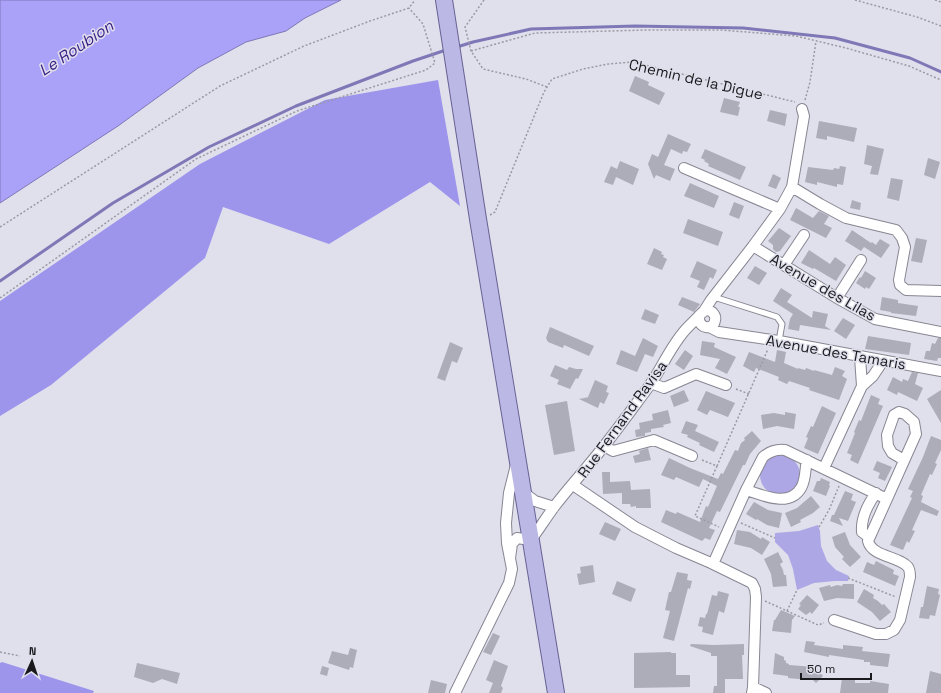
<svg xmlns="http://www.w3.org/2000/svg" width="941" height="693" font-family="'Space Grotesk',sans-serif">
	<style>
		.green { fill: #ada8e5 }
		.forest { fill: #9d94ec }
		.water { fill: #aaa1f9; stroke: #7f78b7 }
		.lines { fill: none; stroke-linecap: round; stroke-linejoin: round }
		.stream { stroke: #7f78b7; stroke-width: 3 }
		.building { fill: #adacb9 }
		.service-casing { stroke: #878692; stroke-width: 7 }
		.minor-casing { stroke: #878692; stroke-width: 12 }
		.primary-casing { stroke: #676294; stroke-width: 18 }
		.path { stroke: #9a99a3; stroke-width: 1.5; stroke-dasharray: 2 2; stroke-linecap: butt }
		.service { stroke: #fff; stroke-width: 5 }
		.minor { stroke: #fff; stroke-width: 10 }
		.primary { stroke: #bcb8e5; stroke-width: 16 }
		.labels { text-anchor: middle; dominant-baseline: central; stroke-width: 3; stroke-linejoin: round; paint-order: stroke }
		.street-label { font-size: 15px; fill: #1a1a1e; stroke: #e0dfec }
		.water-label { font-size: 16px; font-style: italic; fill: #3c2286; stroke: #e0dfec }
	</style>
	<rect width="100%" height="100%" fill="#e0dfec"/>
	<path class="green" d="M760 475a20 20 0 1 1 40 0a20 20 0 1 1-40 0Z
		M818,525L820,531L821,546L827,561L836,570L849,576L848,581H835L814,583L797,590L793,569L788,555L775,542V533L799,531Z"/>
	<path class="forest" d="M438,80L460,206L430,182L329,244L223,207L205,258L51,385L0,416V301L200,164L325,100Z
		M2,662L94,691L93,693H0V663Z"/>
	<path class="water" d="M0,0H341L305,18L286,31L246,42L198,68L118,126L0,203Z"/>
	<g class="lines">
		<path class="stream" d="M457,47L473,42L531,29L635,26L743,28L835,38L910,58L941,72
			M0,281L113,203L209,147L296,106L413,61L446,50"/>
	</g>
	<path class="building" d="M635,76L649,82L648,85L665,93L659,105L629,91Z
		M724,98L740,102L738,107H740L738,116L720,112Z
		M770,110L787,114L785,126L767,121Z
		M819,121L857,128L854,142L827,136V140L816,138Z
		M668,134L691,144L687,152L683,151L682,154L671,149L664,165L675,169L670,181L656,175L654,179L648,164L652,154L658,157Z
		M867,145L884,149L878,175L870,174L872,166L864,164Z
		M705,149L746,167L740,180L708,166L709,164L704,161L705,160L701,158Z
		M928,158L940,162L935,179L924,175Z
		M620,161L639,169L633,185L616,177L613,185L604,182L611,166L617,169Z
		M840,166L846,167L843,185L837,184V187L817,182V185L805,182L808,167L833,170L834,168L839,169Z
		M773,174L781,178L776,189L768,186Z
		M891,178L903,180L899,201L887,198Z
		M690,183L719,196L714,208L684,196Z
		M852,200L861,203L860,210L850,208Z
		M734,202L744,206L739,219L729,215Z
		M796,208L813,218L819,211L829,216L824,224L832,228L826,238L790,220Z
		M688,219L723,232L718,246L683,233Z
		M779,228L791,236L780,251L776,252L773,249V245L768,241Z
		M852,230L871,243L872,242L876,245L880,239L890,245L881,258L864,247L861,251L845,241Z
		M916,238L927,240L922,263L911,261Z
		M654,248L662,252L661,254L664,255L663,257L667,259L662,270L647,264Z
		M809,250L830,264L835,257L846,265L836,281L814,268L813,269L801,263Z
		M697,261L717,270L713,279L710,277L704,290L697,287L700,281L690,277Z
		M755,266L767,273L759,285L747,278Z
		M865,271L876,278L869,289L866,287L865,289L856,283L860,277L861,278Z
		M781,288L792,295L787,302L812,318L813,311L828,314L825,326L831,330L800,325L799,331L788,329L790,319L793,314L773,301Z
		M682,297L700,304L694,312L678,305Z
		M882,297L898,300V303L918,306L916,316L891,313V312L880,310Z
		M645,309L659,315L655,324L641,319Z
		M843,318L855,325L846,339L834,331Z
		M550,327L594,346L589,356L564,345L563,348L548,342L546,338Z
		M868,336L911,343L909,355L865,349Z
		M643,338L658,346L653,357L645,354L637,372L616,364L621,350L635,356Z
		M938,338H941V358H938L937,361L924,359L926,351H930L932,343L935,344Z
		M702,341L715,343L714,347L736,357L727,374L715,368L720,359L700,355Z
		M450,342L463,348L457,363L452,361L445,381L437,378Z
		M685,350L693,356L684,370L675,364Z
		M777,350L786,352L784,363L798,369V368L805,370L806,368L814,371V370L832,375L835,367L845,371L842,376L847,379L839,400L809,390L810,388L789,381L787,384L778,380L779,377L756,368L754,372L743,366L749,352L775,362Z
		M555,365L567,370L569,367L576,369H583L578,379L576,378L570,389L557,384L559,380L550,376Z
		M912,372L918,373L915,384L923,388L917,401L898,392L897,395L887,390L893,377L902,382L903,379L908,381Z
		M595,380L608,386L606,392L609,393L604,404L600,402L598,408L579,399L589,397H588Z
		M684,390L689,401L674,407L670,396Z
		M941,390V423L927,399Z
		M706,391L735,403L728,417L710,410L707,415L697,410Z
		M871,395L880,399L878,404L883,406L858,464L850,460L852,455L847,453L855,433L854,432L859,420L861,421Z
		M567,401L575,451L554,455L545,405Z
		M822,406L836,413L818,454L804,448L808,438L806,437L811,426L813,427Z
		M668,410L671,423L663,425L664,427L651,429V432L645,433V436L636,437L635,430L640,429L639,423L653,420L652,414Z
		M785,412L796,414L794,429L777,426L763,429L761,415L774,413L785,415Z
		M686,421L698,425L695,431L719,442L714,452L699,445L700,443L687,437L688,435L681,433Z
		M752,431L761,441L750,454L745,465H743L720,512L717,511L709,528L715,530L710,540L705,538L702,541L661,522L666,510L676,514L677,512L700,522L706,506L708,507L717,486L703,479L699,487L676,477L674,480L661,475L669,458L690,468L718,479L721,473L723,474L735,450L738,451L741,443L745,440L744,438Z
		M931,436L941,440V450L935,463L937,464L932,475L930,474L921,495L923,496L921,502L939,511L937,516L921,510L912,530L915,531L909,543L907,541L903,550L890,545L912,498L910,497L913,491L908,489L923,457Z
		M648,448L651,460L635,463L633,456L640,454L639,451Z
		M877,461L892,467L885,481L878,478L880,473L873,470Z
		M602,472H610V482L630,481L631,490L650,489L651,508H636V506L631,507L630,504H622V493L603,494Z
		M821,478L830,482L829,485L830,486L826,496L813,491L817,481H820Z
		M845,491L853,494L851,500L856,502L848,521L839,518L843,526L830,521L832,515H834Z
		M811,496L820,507L813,513L800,520L801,522L791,527L785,513L797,508Z
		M754,502L768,510L782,513L779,528L767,525L757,519L756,520L746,514Z
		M605,522L621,529L615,541L599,534Z
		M737,530L750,532L761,539L762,537L770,542L762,555L751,548L734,544Z
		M845,532L850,545L861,557L850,567L842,559L844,557L835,547L832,537Z
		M778,552L783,562L780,564L783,570L784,575H786L787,586L773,587L771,574L764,559Z
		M876,561L894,570L893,574L899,576L895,586L863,572L867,562L874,565Z
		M593,565L595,582L579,585L577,574L581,573L580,567Z
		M677,572L688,574L687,580L692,581L690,589L688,588L674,641L663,638L670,611L665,610L669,592H671Z
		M617,581L636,589L631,602L612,594Z
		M843,584H854V599L837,598L824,601L819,588L830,585L831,587L837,585L842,586Z
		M927,586L939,589L938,594L940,595L935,616L930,615L929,619L919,618L921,607H923Z
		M864,589L874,595L873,598L878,601L882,605L884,604L891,612L880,621L872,612L857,602Z
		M718,591L729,594L724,613L719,611L713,635L702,632L703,627L698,626L700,617L705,618L706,614H707L712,595L717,596Z
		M807,595L819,605L812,614L810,612L806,615L798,609L801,605L799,604Z
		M781,610L795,616L792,620L791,633L772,631L774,620H775Z
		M493,633L500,636L491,655L483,652Z
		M806,641L815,642L814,645L843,649V645L863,647L862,651L890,654L888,667L870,665V662H864V660L829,655V657L804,652Z
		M691,644L714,645L744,644V655H742L743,679H725V693H713L714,686H717V656H711V653L690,646Z
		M350,648L357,650L353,668L350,667L349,670L328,663L332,651L348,655Z
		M671,652V653H676V675H690V687L634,688V653Z
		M775,653L784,657V660L786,661V663L789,664V665L815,667L823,676L816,683L812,679L809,680L788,678V676L773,674Z
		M494,660L508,666L501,686L503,688L501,693H489L493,683L486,680Z
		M137,663L180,673L177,684L162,679L153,683L134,677Z
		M322,666L329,668L327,676L320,674Z
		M930,671L941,674V693H926Z
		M842,678L855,679V683H870V681L889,684L888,693H840Z
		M431,680L447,684L445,693H428Z"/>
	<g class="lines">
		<g class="service-casing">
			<path id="service" d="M714,297L777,317L782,324L779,341"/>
		</g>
		<g class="minor-casing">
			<path id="minor" d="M684,168L780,209
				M792,187L820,204L846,218L896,230L902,238L905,247L899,280L900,285L906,290L941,291
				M753,246L837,298L875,319L941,332
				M784,265L804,235
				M837,298L861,260
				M704,311L711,300L753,246L780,209L792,187L804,116L802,109
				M709,327L719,332L779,341L941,371
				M860,357L862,386
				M651,383L664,388L696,374L726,385
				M604,446L613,451L654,440L692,456
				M807,460C805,468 806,480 801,488C789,508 763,495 746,490L763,457C770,451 776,449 785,450L887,499
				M824,468L862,386L873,376L883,361
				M573,485L635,527L676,548L711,563L752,583L755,589L756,597L753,687L752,693
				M523,492L535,501L554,507
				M870,536L866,535L862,532C861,519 868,504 876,493
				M510,558L512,544L517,538L531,540C539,529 546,518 554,507C570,486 588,467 604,446C620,426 635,405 650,385C663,366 672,343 688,327C691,324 694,321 697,318C701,314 705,307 712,312C714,314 716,317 715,320C714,331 698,329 699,317
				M713,564L746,490
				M834,620L876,634H886L894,630L900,620L910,577C910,573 910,570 908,567C899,556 872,557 868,541L891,490L916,434L914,422L905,414L899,412L894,415L887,435L888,446L892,453L904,460
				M753,687L766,693
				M455,693L509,583L512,569L507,543L506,523L509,493L516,465"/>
		</g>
		<g class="primary-casing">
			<path id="primary" d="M444,0L478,219L556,693"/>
		</g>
		<path class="path" d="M484,0L465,27L471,51L483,69L526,79L547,87
			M855,0L917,17L941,26
			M935,0L941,2
			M471,51L535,33L647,30H721L796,36L846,48L909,66L941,80
			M805,100L810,82L816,41
			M490,215L495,212L544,92L552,79L583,69L608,64L633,62L795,102
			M0,227L220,86L304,46L370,21L409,8L415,0
			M0,298L196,159L297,111L426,70L435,63L423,24L409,8
			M736,389L749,394
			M702,460L717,466L768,349
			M717,466L695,516L719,527
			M741,523L775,538
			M819,527L829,510L839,486
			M848,578L896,597
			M765,601L818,625L824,623
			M787,611L797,590
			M0,652L20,656"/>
		<use href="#service" class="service"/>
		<use href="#minor" class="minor"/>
		<use href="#primary" class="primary"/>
	</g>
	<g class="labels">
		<g class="street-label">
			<text transform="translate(696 79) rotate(13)">Chemin de la Digue</text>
			<text transform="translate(823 287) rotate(30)">Avenue des Lilas</text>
			<text transform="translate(836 352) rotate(10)">Avenue des Tamaris</text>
			<text transform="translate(622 419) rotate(-54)">Rue Fernand Ravisa</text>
		</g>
		<g class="water-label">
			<text transform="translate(76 48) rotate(-34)">Le Roubion</text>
		</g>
	</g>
	<g transform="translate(32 661) rotate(3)" stroke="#e0dfec" stroke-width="3" paint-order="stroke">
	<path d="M0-3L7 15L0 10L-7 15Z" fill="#1a1a1e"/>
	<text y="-6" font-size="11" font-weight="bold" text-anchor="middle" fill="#1a1a1e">N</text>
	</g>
	<path d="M801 673v6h70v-6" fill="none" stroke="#1a1a1e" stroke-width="2"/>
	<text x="807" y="673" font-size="12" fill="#1a1a1e" stroke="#e0dfec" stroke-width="3" paint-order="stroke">50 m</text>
</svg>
